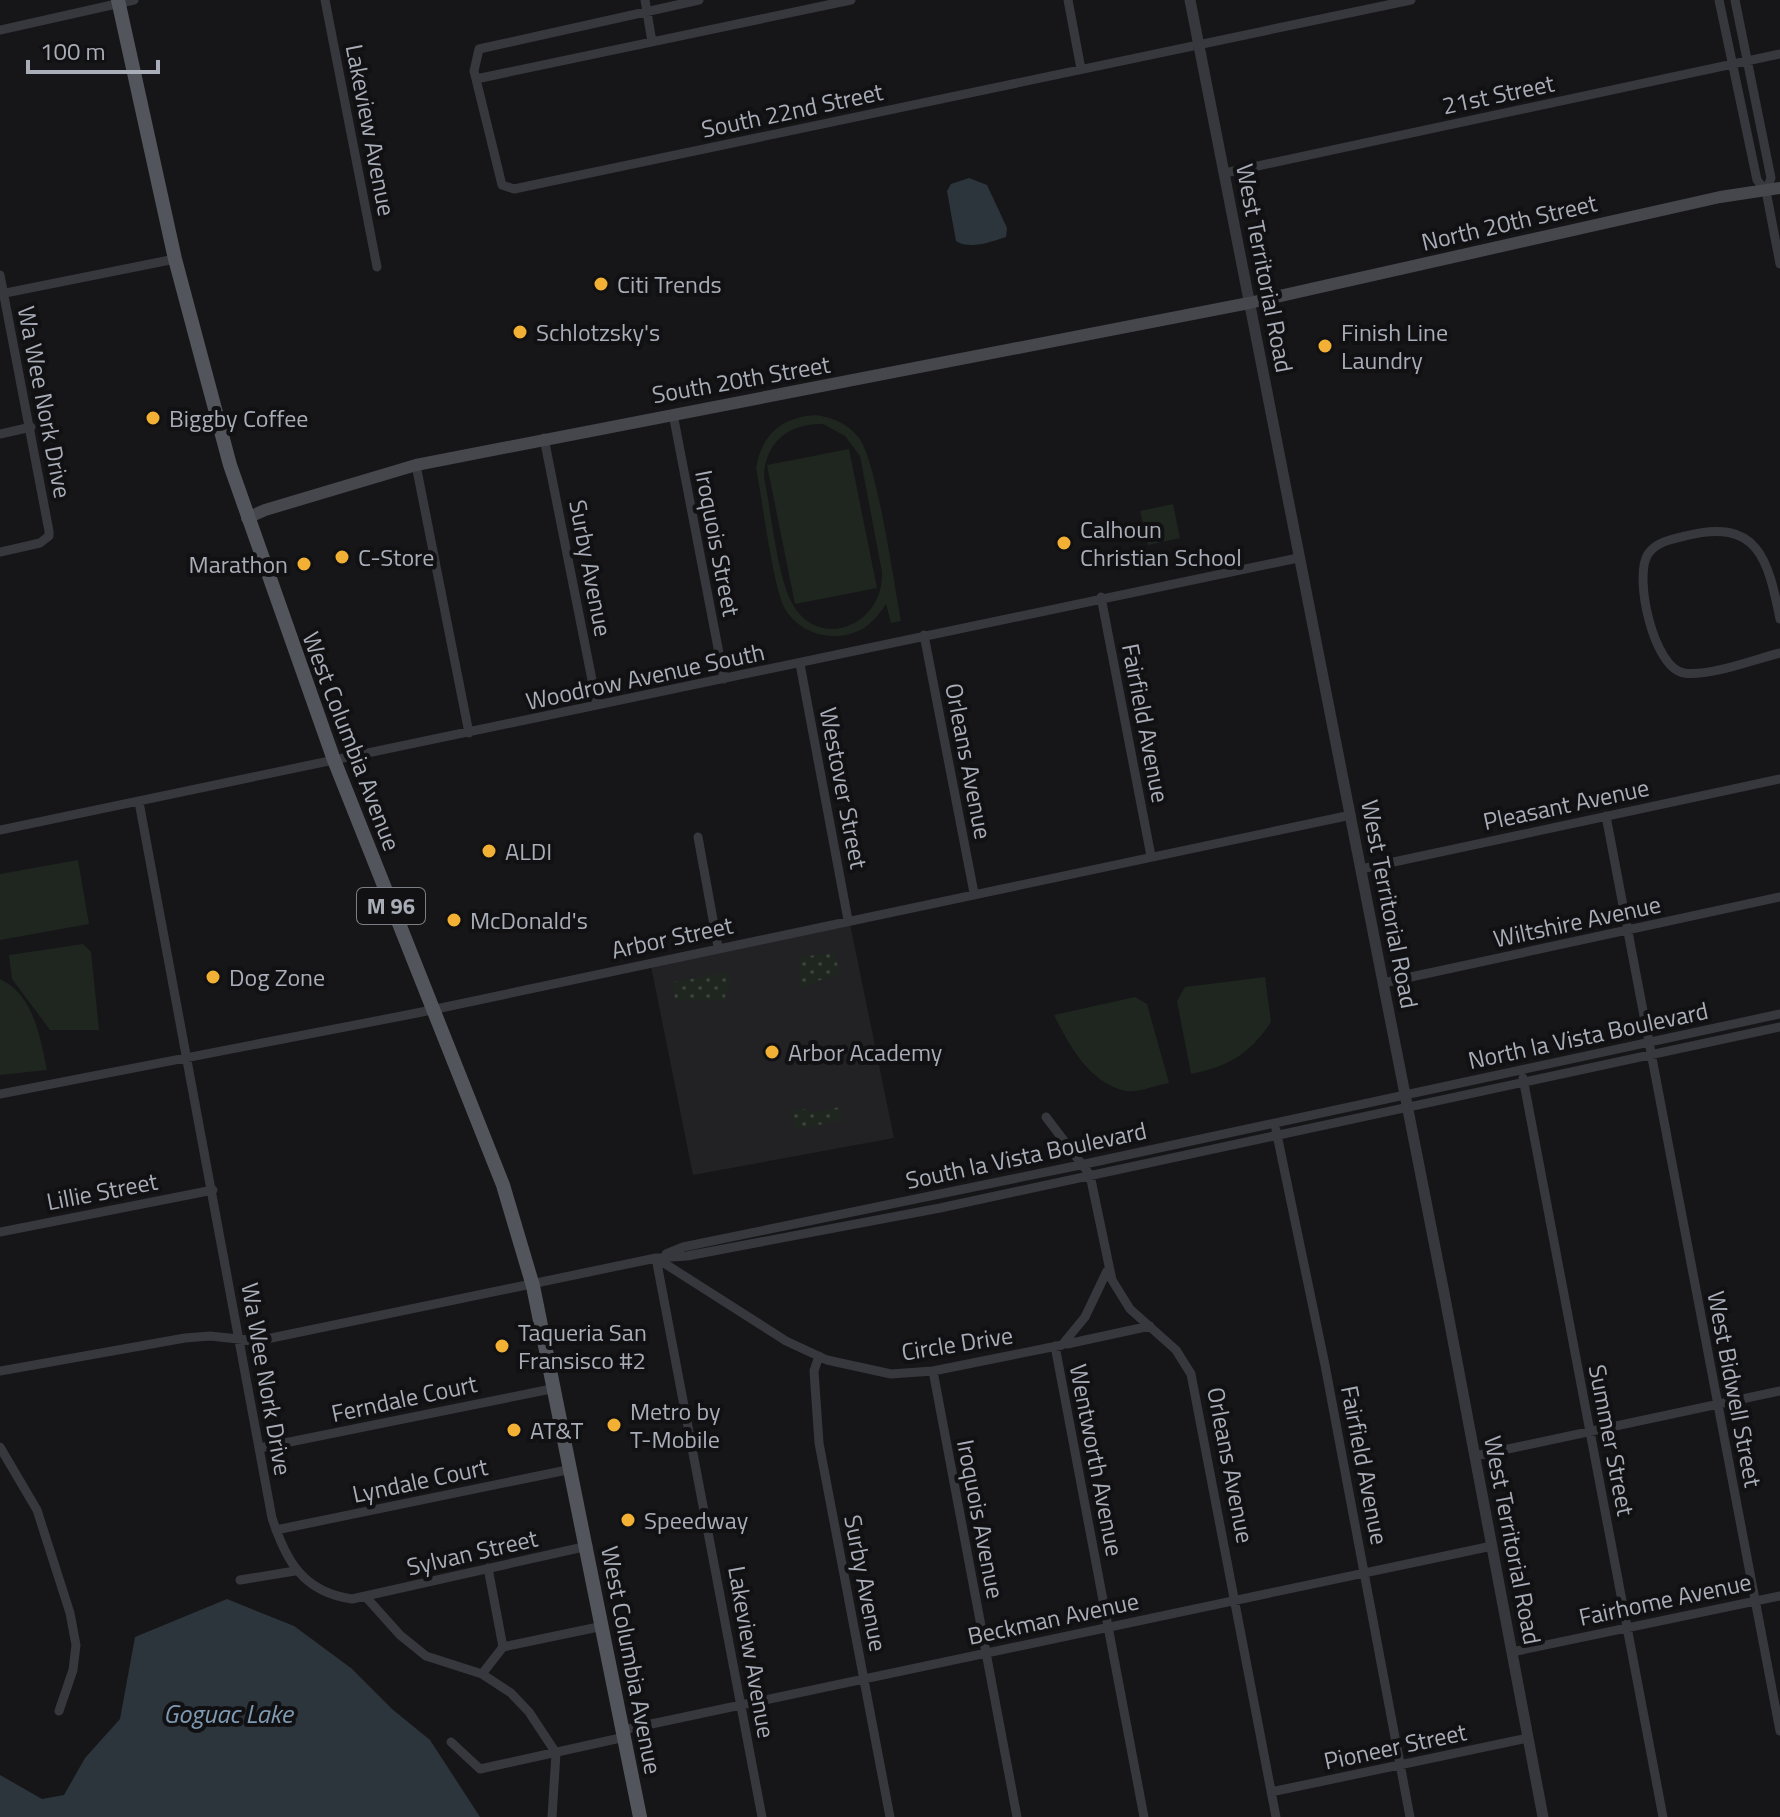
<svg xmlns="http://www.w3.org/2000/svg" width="1780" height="1817" font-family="'Titillium Web',sans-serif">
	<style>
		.built { fill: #222225 }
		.grass { fill: url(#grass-dots) }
		.pitch { fill: #1e261f; fill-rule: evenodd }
		.water { fill: #2c353c }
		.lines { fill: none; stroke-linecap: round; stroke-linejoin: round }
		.minor { stroke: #37383d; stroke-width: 9 }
		.tertiary { stroke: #37383d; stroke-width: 11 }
		.secondary { stroke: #45474d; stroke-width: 12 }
		.primary { stroke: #53555c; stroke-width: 14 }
		.poi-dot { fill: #f2b134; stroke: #111113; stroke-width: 3 }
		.labels { text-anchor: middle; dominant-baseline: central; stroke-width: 8; stroke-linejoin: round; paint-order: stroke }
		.shield { fill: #111113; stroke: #7b7e86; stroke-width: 2 }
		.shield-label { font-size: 22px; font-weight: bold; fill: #a8adb8 }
		.street-label { font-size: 24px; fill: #a8adb8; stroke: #111113 }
		.poi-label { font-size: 24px; fill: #a8adb8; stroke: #111113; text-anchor: start }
		.water-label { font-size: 26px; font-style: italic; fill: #7f9bb3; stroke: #111113 }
	</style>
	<defs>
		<pattern id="grass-dots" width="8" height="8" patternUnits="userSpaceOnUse" patternTransform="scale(2)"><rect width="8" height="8" fill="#1e261f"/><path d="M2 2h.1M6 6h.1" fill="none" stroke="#3c433d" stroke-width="1.8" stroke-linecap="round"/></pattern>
	</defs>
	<rect width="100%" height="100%" fill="#161618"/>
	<path class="built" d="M850,924L894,1138L693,1175L651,966Z"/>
	<path class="grass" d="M833,953L841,973L800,987V957Z
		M725,973L731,980L724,1000H675L673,982Z
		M840,1107L842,1120L796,1130L792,1111L805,1109L809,1113Z"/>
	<path class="pitch" d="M816,415C834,418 847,423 859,438C877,462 894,584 901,621L891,623L886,604C874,622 861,635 837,636C816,637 796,627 785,609C773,588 762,497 756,468C762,434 782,417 816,415ZM823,424L845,436L860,456L882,572C884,627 817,651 792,603C777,576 771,510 764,477C765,442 789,423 823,424Z
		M849,449L877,588L795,604L767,465Z
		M1173,504L1180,538L1148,545L1140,511Z
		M78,860L89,924L0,940V874Z
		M83,944L91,952L99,1030H50L12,979L9,955Z
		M1265,977L1271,1022C1250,1054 1227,1067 1191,1074L1177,1001L1185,987Z
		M0,979C34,995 40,1037 47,1070L0,1075Z
		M1135,997L1147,1004L1169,1083C1157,1085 1137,1093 1126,1091C1089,1083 1069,1045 1054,1015Z"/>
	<path class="water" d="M969,178L987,185L1007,228L1006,237C990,242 970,250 956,241L947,191L951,184Z
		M227,1599L294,1626L351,1668L392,1709L430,1740L480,1817H0V1775L42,1799L64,1795L85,1758L120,1719L135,1637Z"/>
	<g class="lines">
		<path class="minor" d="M325,0L377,267
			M645,0L652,42
			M699,0L479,49L474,71L502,185L514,189L1411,0
			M1068,0L1081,69
			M1719,0L1757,180L1766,191
			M1735,0L1771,178L1766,191L1780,264
			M0,30L134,0
			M476,79L851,0
			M1225,173L1780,54
			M0,275L49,531V536L40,543L0,552
			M0,294L175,259
			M673,414L724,679
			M0,434L31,427
			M544,438L597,705
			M416,465L469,733
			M1101,597L1151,856
			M1780,619C1768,559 1758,517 1685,536C1672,539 1656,542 1648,554C1633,577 1654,669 1684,673C1709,677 1755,659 1780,653
			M924,635L974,893
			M800,664L848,920
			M139,802L272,1518C286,1561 303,1592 352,1599L588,1546
			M1606,816L1780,1731
			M0,830L1298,558
			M698,837L718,947
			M1361,869L1780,779
			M1383,983L1780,897
			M1523,1078L1663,1817
			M0,1094L417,1013L1351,815
			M1046,1117L1090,1175L1112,1280L1130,1309L1176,1350L1191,1374L1276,1817
			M1276,1130L1325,1365L1410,1817
			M0,1232L213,1190
			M666,1254L683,1247L1085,1164L1780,1014
			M656,1258L762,1817
			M656,1258L786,1341L827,1360L891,1374L933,1371L1062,1345L1085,1317L1107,1271
			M1067,1344L1150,1326
			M1055,1346L1144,1817
			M819,1356L814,1371L819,1443L890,1817
			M0,1371L185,1338L210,1336L257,1341L656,1258L687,1256L940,1208L1780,1027
			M933,1371L1017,1817
			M0,1447L37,1510L70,1613L76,1645L73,1670L59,1711
			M260,1448L556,1388
			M1475,1456L1780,1391
			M276,1530L572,1469
			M240,1580L295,1571
			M365,1596L400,1635L426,1656L482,1674L511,1693L529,1712L556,1753L552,1817
			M503,1647L603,1626
			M1512,1652L1780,1596
			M482,1674L503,1647L488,1568
			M623,1730L1492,1546
			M451,1742L480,1769L625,1737
			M1271,1792L1528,1738"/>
		<path class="tertiary" d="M1190,0L1445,1298L1543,1817"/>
		<path class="secondary" d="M247,518L265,510L416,465L1249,303L1720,197L1780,188"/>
		<path class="primary" d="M118,0L175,259L230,465L334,760L503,1185L533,1286L640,1817"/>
	</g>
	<g class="poi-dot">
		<circle cx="601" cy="284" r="8"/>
		<circle cx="520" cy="332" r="8"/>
		<circle cx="1325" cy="346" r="8"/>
		<circle cx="153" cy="418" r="8"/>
		<circle cx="1064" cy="543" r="8"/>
		<circle cx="342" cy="557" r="8"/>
		<circle cx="304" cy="564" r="8"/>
		<circle cx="489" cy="851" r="8"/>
		<circle cx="454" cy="920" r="8"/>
		<circle cx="213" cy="977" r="8"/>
		<circle cx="772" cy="1052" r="8"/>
		<circle cx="502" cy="1346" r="8"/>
		<circle cx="614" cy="1425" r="8"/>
		<circle cx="514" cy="1430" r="8"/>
		<circle cx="628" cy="1520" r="8"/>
	</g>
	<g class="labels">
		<rect class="shield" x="357" y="888" width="68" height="36" rx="6"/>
		<g class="shield-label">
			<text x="391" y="906">M 96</text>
		</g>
		<g class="street-label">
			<text transform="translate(1498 94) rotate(-12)">21st Street</text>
			<text transform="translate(792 110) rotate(-12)">South 22nd Street</text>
			<text transform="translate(371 130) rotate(79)">Lakeview Avenue</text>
			<text transform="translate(1509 222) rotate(-13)">North 20th Street</text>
			<text transform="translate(1265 268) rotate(79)">West Territorial Road</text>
			<text transform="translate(741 379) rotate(-10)">South 20th Street</text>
			<text transform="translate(45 402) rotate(79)">Wa Wee Nork Drive</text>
			<text transform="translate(718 543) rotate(79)">Iroquois Street</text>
			<text transform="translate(591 568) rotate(79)">Surby Avenue</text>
			<text transform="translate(645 676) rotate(-12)">Woodrow Avenue South</text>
			<text transform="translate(1146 723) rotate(79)">Fairfield Avenue</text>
			<text transform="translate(352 741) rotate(69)">West Columbia Avenue</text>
			<text transform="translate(969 761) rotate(79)">Orleans Avenue</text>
			<text transform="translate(844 788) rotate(79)">Westover Street</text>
			<text transform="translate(1566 804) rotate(-12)">Pleasant Avenue</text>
			<text transform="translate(1390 904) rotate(79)">West Territorial Road</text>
			<text transform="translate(1577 921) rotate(-12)">Wiltshire Avenue</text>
			<text transform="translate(672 937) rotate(-12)">Arbor Street</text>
			<text transform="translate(1588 1035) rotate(-12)">North la Vista Boulevard</text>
			<text transform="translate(1026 1155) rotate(-12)">South la Vista Boulevard</text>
			<text transform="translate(102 1191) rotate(-11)">Lillie Street</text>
			<text transform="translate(957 1343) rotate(-9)">Circle Drive</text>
			<text transform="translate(267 1379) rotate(80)">Wa Wee Nork Drive</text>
			<text transform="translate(1735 1389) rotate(79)">West Bidwell Street</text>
			<text transform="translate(404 1398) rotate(-12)">Ferndale Court</text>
			<text transform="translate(1612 1440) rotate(79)">Summer Street</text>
			<text transform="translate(1097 1460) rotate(79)">Wentworth Avenue</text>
			<text transform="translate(1231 1465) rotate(79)">Orleans Avenue</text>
			<text transform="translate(1365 1465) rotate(79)">Fairfield Avenue</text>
			<text transform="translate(420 1480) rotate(-12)">Lyndale Court</text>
			<text transform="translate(981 1519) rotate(79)">Iroquois Avenue</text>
			<text transform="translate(1513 1540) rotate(79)">West Territorial Road</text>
			<text transform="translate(472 1552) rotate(-13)">Sylvan Street</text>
			<text transform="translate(866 1583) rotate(79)">Surby Avenue</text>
			<text transform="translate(1665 1599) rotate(-12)">Fairhome Avenue</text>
			<text transform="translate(1053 1618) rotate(-12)">Beckman Avenue</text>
			<text transform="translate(752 1652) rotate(80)">Lakeview Avenue</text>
			<text transform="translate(632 1660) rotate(79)">West Columbia Avenue</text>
			<text transform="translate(1395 1746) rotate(-12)">Pioneer Street</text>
		</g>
		<g class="poi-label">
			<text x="617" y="284">Citi Trends</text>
			<text x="536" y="332">Schlotzsky's</text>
			<text x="1341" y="332">Finish Line<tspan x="1341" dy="28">Laundry</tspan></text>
			<text x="169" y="418">Biggby Coffee</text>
			<text x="1080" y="529">Calhoun<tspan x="1080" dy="28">Christian School</tspan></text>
			<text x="358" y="557">C-Store</text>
			<text x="288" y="564" text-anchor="end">Marathon</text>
			<text x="505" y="851">ALDI</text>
			<text x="470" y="920">McDonald's</text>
			<text x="229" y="977">Dog Zone</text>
			<text x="788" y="1052">Arbor Academy</text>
			<text x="518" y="1332">Taqueria San<tspan x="518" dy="28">Fransisco #2</tspan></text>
			<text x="630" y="1411">Metro by<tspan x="630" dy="28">T-Mobile</tspan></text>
			<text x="530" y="1430">AT&amp;T</text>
			<text x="644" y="1520">Speedway</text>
		</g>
		<g class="water-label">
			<text x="228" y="1713">Goguac Lake</text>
		</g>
	</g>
	<path d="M28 60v12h130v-12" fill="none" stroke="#a8adb8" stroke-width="4"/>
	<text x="40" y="60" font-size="24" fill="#a8adb8" stroke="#111113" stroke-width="6" paint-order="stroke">100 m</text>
</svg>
